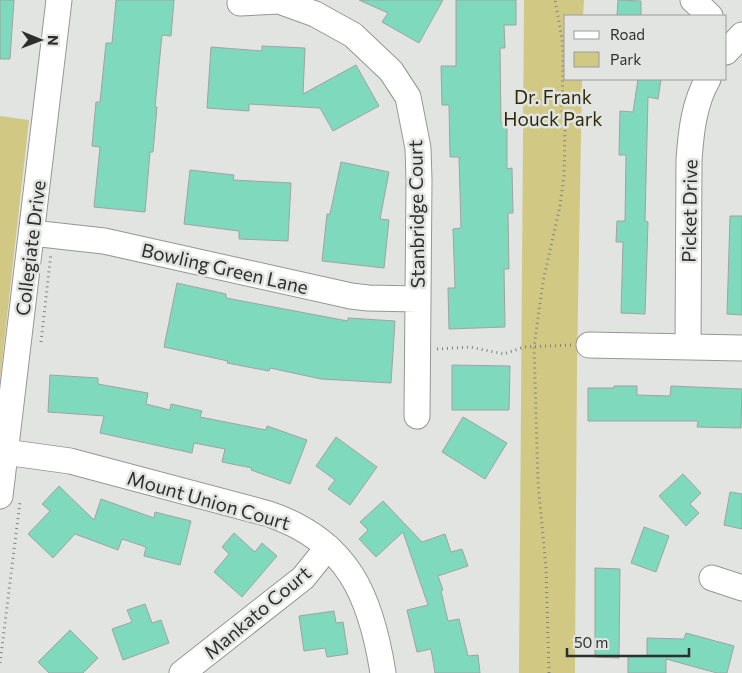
<svg xmlns="http://www.w3.org/2000/svg" width="742" height="673" font-family="Commissioner,sans-serif">
	<style>
		.green { fill: #d0c883 }
		.building { fill: #7ed9bd; stroke: #a0a3a2 }
		.lines { fill: none; stroke-linecap: round; stroke-linejoin: round }
		.minor-casing { stroke: #959795; stroke-width: 27 }
		.path { stroke: #828382; stroke-width: 3; stroke-dasharray: 1 4; stroke-linecap: butt }
		.minor { stroke: #fff; stroke-width: 25 }
		.labels { text-anchor: middle; dominant-baseline: central; stroke-width: 5; stroke-linejoin: round; paint-order: stroke }
		.park-label { font-size: 19px; fill: #2f2b08; stroke: #e2e4e2 }
		.street-label { font-size: 19px; fill: #2d2e2d; stroke: #e2e4e2 }
	</style>
	<rect width="100%" height="100%" fill="#e2e4e2"/>
	<path class="green" d="M524,0H584L583,16H566V79H582L577,364L575,673H519Z
		M0,116L29,120L0,379Z"/>
	<path class="building" d="M0,0H14L10,59H0Z
		M116,0H174L171,36L162,35L155,107H157L153,152H150L145,212L94,207L100,147L92,146L96,102H100L106,43H112Z
		M359,0H443L419,43L382,22L388,13Z
		M456,0H516V25H504L505,48H500L501,123H507V169L512,168L513,213H508L509,269H504L505,327L449,329L448,288H455L453,229L461,228L459,157H450L449,105H442L441,66H456Z
		M618,0L641,1V16H617Z
		M262,46L305,48L303,94L356,65L379,106L333,131L320,108L249,104V111L207,108L211,47L262,51Z
		M638,79H661L658,99L648,97L645,221L648,222L645,314L621,313L623,242H616L617,221H625L626,155H619L620,111L633,112Z
		M341,162L389,172L380,219L389,220L384,268L322,261L327,214H330Z
		M190,170L234,175L233,180L291,183L288,241L239,239V231L184,224Z
		M730,216H742V315L727,314Z
		M177,283L226,294V298L348,321V318L395,321L391,383L321,379L270,368L269,371L227,363L228,361L164,347Z
		M452,365L510,366L509,410H452Z
		M50,375L98,378V384L148,393L146,404L170,410L171,404L202,411L200,417L266,430L267,426L307,440L290,484L251,470L252,468L222,462L225,449L194,443L192,453L100,433L104,416L48,412Z
		M614,386H637V395L670,396L671,386L742,389L741,428L697,427L698,421H588V388H614Z
		M463,417L507,443L485,479L442,452Z
		M336,437L377,467L350,505L328,489L335,480L316,466Z
		M683,474L701,493L690,504L699,513L686,526L659,496Z
		M59,486L94,520L101,499L154,518L155,512L191,521L180,565L144,556L146,547L122,539L118,550L75,534L53,558L28,534L50,511L42,504Z
		M730,492L742,494V529L724,525Z
		M383,501L422,542L445,534L451,552L462,549L468,566L438,576L443,590L441,591L448,621L459,619L468,656L478,655L480,673H435L431,649L417,652L407,610L428,605L403,532L376,557L359,539L368,530L360,522Z
		M644,527L669,536L656,572L631,563Z
		M234,533L255,552L262,543L277,556L242,597L214,572L229,554L222,547Z
		M595,568L620,569L619,658L595,657Z
		M145,604L152,623L161,620L169,643L123,660L112,629L132,622L127,610Z
		M334,611L336,623L343,622L348,654L327,657L325,648L304,651L299,616Z
		M70,630L98,658L83,673H49L38,662Z
		M686,633L734,646L727,673H717L666,659V673H628V656H647V638L684,639Z"/>
	<g class="lines">
		<g class="minor-casing">
			<path id="minor" d="M693,0L710,16
				M240,3L279,1L315,14L353,35L391,71L408,97L418,148L419,180L417,416
				M726,52L742,35
				M32,233L104,241L351,296L368,298L418,299
				M589,345L742,348
				M688,347L689,160C691,132 694,103 708,79
				M5,452L70,461L269,514C348,541 371,596 383,673
				M0,496L59,0
				M712,578L742,588
				M182,673L303,578L328,547"/>
		</g>
		<path class="path" d="M41,342L51,253
			M437,349L470,347L504,354L524,347L571,345
			M0,663L20,502
			M549,673L546,568L538,482L534,347L543,282L560,206L564,176L565,131L562,110L563,56L562,39L555,0"/>
		<use href="#minor" class="minor"/>
	</g>
	<g class="labels">
		<g class="park-label">
			<text x="553" y="96">Dr. Frank<tspan x="553" dy="22">Houck Park</tspan></text>
		</g>
		<g class="street-label">
			<text transform="translate(689 211) rotate(-89)">Picket Drive</text>
			<text transform="translate(416 214) rotate(-91)">Stanbridge Court</text>
			<text transform="translate(30 248) rotate(-83)">Collegiate Drive</text>
			<text transform="translate(225 268) rotate(13)">Bowling Green Lane</text>
			<text transform="translate(209 500) rotate(16)">Mount Union Court</text>
			<text transform="translate(257 612) rotate(-40)">Mankato Court</text>
		</g>
	</g>
	<rect x="564" y="15" width="162" height="65" fill="#e2e4e2" stroke="#9a9b9a"/>
	<rect x="574" y="31" width="25" height="8" fill="#ffffff" stroke="#9a9b9a"/>
	<text x="610" y="40" font-size="15" fill="#2d2e2d">Road</text>
	<rect x="574" y="52" width="25" height="15" fill="#d0c883" stroke="#9a9b9a"/>
	<text x="610" y="65" font-size="15" fill="#2d2e2d">Park</text>
	<g transform="translate(40 40) rotate(91)" stroke="#e2e4e2" stroke-width="4" paint-order="stroke">
	<path d="M0-4L9 19L0 12L-9 19Z" fill="#2d2e2d"/>
	<text y="-8" font-size="14" font-weight="bold" text-anchor="middle" fill="#2d2e2d">N</text>
	</g>
	<path d="M567 648v8h122v-8" fill="none" stroke="#2d2e2d" stroke-width="2.5"/>
	<text x="574" y="648" font-size="15" fill="#2d2e2d" stroke="#e2e4e2" stroke-width="4" paint-order="stroke">50 m</text>
</svg>
